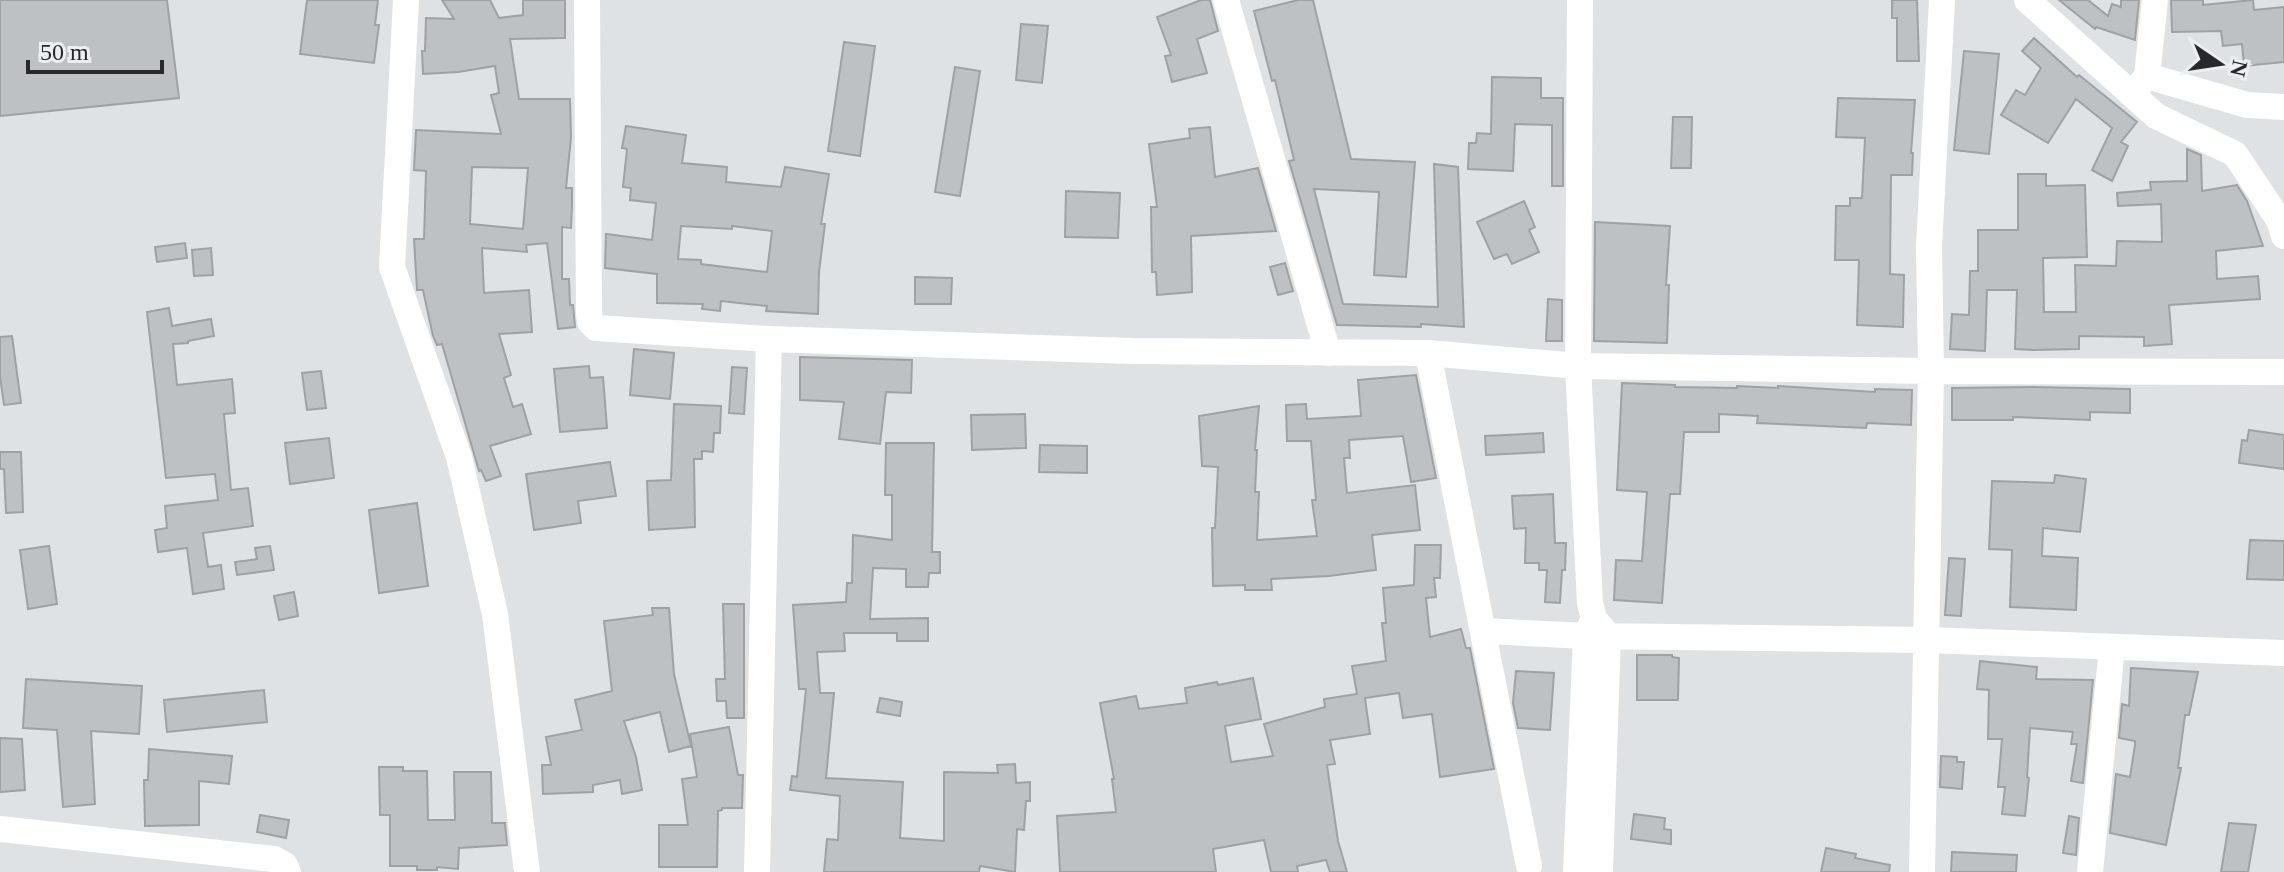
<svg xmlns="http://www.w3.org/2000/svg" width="2284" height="872" font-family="Georgia,serif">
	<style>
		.building { fill: #bec1c4; stroke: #9fa2a4; stroke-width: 2; fill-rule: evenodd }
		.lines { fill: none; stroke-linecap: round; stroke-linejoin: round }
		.minor { stroke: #fff; stroke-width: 26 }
	</style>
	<rect width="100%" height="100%" fill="#dee2e4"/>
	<path class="building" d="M0,0H167L179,98L0,116Z
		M307,0H378L375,25H379L374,63L300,54Z
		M442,0H490L499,18L523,15V0H565V38L510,39L519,99H570L571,137L566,188H572V205L571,228L562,227V279H569L570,305H573L575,327L558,329L547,243L526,245L527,252L482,248L484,293L529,290L532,332L499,334L511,375L504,378L513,407L522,404L531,434L490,446L501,476L486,481L481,470L479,471L442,344L437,345L433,336L423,290H417L414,239H424L426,171L414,170L416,130L501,134L491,95L499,93L495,66L458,72L423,74L422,51H425L426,18L454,19ZM472,167L528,168L523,229L470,224Z
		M1201,0H1210L1218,31L1197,39L1207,73L1172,82L1165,56L1171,55L1157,17Z
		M1298,0H1313L1351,159L1415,162L1406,277L1374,275L1379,192L1314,189L1343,304L1438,307L1434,164L1458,167L1464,327L1421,324V327L1337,325L1289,161L1294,160L1275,80L1272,81L1254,11Z
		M1892,0H1917L1919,61H1897V18H1892Z
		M2059,0H2088L2108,16L2112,4L2121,7V0H2139L2135,40L2096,27L2095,29Z
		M2171,0H2203V5L2253,0L2254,10L2284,7V62L2244,66L2242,44L2223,46L2221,31L2172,32Z
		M1021,24L1048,26L1042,83L1016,80Z
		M2034,38L2077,77L2079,75L2137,122L2121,142L2128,146L2112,181L2092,170L2112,128L2076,99L2048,143L2001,115L2016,90L2025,95L2041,68L2022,51Z
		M844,42L875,46L860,156L828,151Z
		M1964,51L1999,54L1989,154L1954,150Z
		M955,67L980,71L960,196L935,192Z
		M1492,77L1541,78V98H1563V186H1552V125L1515,124L1513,171L1468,169L1469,143H1476L1477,133L1491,134Z
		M1838,98L1915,100L1911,153H1913L1912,175H1891L1890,274L1904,275L1903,327L1857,325L1859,260H1835L1836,206H1850V198H1862L1865,138L1836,137Z
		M1673,117H1692L1691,168H1671Z
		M626,126L686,135L682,163L727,167L726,182L781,187L785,167L829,174L821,224H825L819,272L818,314L766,311L767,306L721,301L720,311L702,309L703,304L657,303V274L605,268L606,234L652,240L656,203L630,200L631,188L623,187L627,149L622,148ZM681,226L732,229V226L772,231L767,272L701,264V260L678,259Z
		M1210,127L1215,177L1258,168L1276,231L1191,236L1192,292L1157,295L1156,272H1152L1151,207H1157L1149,144L1190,138L1189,129Z
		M2187,149L2201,155L2202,191L2237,185L2247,201L2263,246L2216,251L2217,279L2258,276L2260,299L2169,305L2172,344L2144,346V337L2079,336V349L2033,350L2015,349L2017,290H1987L1985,351L1950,349L1952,314L1969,315L1970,271H1978V230H2018V174H2046V186L2085,185L2087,257L2043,258L2044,312H2076L2075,265L2116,266L2117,241L2162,242L2161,204L2118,206L2117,193L2151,190L2150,182L2187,181Z
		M1066,191L1120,193L1118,238L1065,237Z
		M1524,201L1535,227L1529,230L1539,252L1512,264L1507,254L1494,259L1477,222Z
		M1595,222L1670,226L1666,285H1669L1667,343L1594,341Z
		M185,243L187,258L157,262L155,247Z
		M211,248L213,275L194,276L192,250Z
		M1285,263L1293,291L1278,295L1270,267Z
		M915,277L952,278L951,304H915Z
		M1548,299L1562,300V341H1546Z
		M169,308L172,326L211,319L214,336L188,341V343L173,344L177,385L232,379L235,413L224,414L231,490L248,488L253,526L203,533L208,567L221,565L224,589L193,594L187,548L158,552L155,530L167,528L165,506L218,500L215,474L166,478L147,312Z
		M12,336L21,403L4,405L0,377V337Z
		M634,349L674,353L670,399L630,395Z
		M800,357L912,360L911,393L886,392L880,444L839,439L844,402L800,400Z
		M589,366L590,378L603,377L607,428L560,432L554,369Z
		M732,367L747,368L744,414L729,413Z
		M321,371L326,408L307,410L302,373Z
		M1416,375L1436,478L1411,482L1403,436L1349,440L1350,458H1344L1347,493L1415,485L1420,530L1372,535L1376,570L1329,576L1271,579L1272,590H1245V585L1213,586L1212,528H1215L1218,467L1202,466L1199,416L1259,406L1255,450H1257L1255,492H1259L1257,540L1317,536L1312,500H1316L1311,441H1287L1286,405L1306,404L1307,419L1361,416L1358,380Z
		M1622,383L1675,385V387L1737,388V386L1778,388V386L1875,392V389L1912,390L1911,425L1867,423L1866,428L1757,423L1758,416L1719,414V432H1684L1680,494H1670L1662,603L1614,600L1616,560L1642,561L1647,492L1617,490Z
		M2031,387L2130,389V413L2090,412V420L2013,417V420H1952V388Z
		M674,404L721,406L720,433H714L713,452L702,451V459H694L695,527L649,530L647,481L671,480Z
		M1025,414L1026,448L972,450L971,415Z
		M2249,430L2284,435V469L2239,463L2242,440L2247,441Z
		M1543,433L1544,452L1486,455L1485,436Z
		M329,438L334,478L290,484L285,443Z
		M886,443H934L932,552H940V573H929L928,587H906V569L873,568L870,619L928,618V641H897V633H844L845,651L817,652L820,693H834L826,778L903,782L900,838L944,841V772L998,773L997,765L1015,764L1016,783L1030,782V801H1026L1024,830L1017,829L1015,872L980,866L979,872H824L827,839L838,840L840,796L790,790L792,776L797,777L806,689H799L793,605L846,602L847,583H852L853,535L892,540V495H885Z
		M1040,445L1087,446V473L1039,472Z
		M0,452H21L23,512L6,513L4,469H0Z
		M610,462L616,496L578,501L581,523L534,530L526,474Z
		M2055,475L2086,479L2080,532L2043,528L2042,556L2078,558L2076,610L2010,607L2012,550L1989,549L1992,481L2054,483Z
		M1553,494L1555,543H1566L1565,570H1562L1560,603L1545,602L1547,570H1539V563H1525L1526,528L1514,529L1512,496Z
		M417,503L428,586L379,593L369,510Z
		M2250,540L2284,541V580L2247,579Z
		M1415,545H1441L1440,578H1434L1436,597L1426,598L1430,637L1461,629L1466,648H1470L1494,769L1440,777L1432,714L1403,718L1399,693L1365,698L1370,734L1330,740L1335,764L1327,765L1338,841L1347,872H1330L1326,860L1297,866L1298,872H1271L1264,840L1213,849L1216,872H1060L1057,816L1116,812L1112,779H1114L1100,703L1136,696L1139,709L1187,703L1185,688L1217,682L1218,685L1253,678L1261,719L1225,726L1231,762L1273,756L1264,724L1325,707L1324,699L1357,694L1352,666L1386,661L1382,623H1386L1383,588L1414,585Z
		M49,546L57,604L28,609L20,550Z
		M270,546L274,570L237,575L235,562L257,559L255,548Z
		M1949,558L1965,559L1961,616L1945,615Z
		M294,592L298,616L279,620L274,596Z
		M723,604H744V718H727L726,701H717L716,679H725Z
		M652,608H669L674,674L691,746L669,752L660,712L624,721L636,757L642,790L622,794L620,780L593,785V792L543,794L542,765H551L546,737L582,730L575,700L612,691L604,621L653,615Z
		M1637,655H1672V657L1679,658L1678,700H1637Z
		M1980,661L2037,667L2036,679L2093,680L2083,783L2071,781L2077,744H2071L2073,732L2030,728L2027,777L2029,778L2025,816L2002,814L2005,787H1998L2002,739H1988L1989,690L1977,689Z
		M2131,668L2198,672L2189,715H2185L2178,768H2181L2166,845L2110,833L2116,774L2130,777L2135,745V741L2119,738L2122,704L2129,706Z
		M1516,671L1554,673L1550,730L1518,728L1513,703Z
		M26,679L142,686L139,734L91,731L95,804L63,807L57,730L23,728Z
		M264,690L267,722L167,732L164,700Z
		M880,698L902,702L900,716L877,712Z
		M729,727L738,775H743L742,808H722V810L718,811L717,867H659V825H688L682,779L697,777L690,734Z
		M0,738L22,739L25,790L0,792Z
		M149,749L232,756L229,784L199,781V825L145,826L144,780H148Z
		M1941,756L1957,757V762H1964L1962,789L1940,787Z
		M379,767H403V771H427L428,820H455L454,772H491L492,823H505L507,845L459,848L458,869L437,867V870H417V866H390V815H380Z
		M1634,814L1665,818L1664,829L1671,830V844L1631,839Z
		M260,815L289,820L286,838L257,832Z
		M2069,816L2079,818L2076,855L2063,853Z
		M2229,823L2256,825L2248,872H2221Z
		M1826,848L1856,854L1855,858L1890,865L1889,872H1821Z
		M1952,852L2017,855L2016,872H1951Z"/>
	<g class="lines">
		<path class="minor" d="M406,0L392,267L459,457L495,614L527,872
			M587,0L589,313L590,322L596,328L769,339L1132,351L1428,353L1578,366L1931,371L2284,372
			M1226,0L1328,353
			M1580,0L1578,366L1590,603L1594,619L1608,635L1600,872
			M2027,0L2156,116L2235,154L2279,220L2284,236
			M2147,76L2247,105L2284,107
			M2137,88L2147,76L2155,0
			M1428,353L1529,866
			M1483,631L1586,636L1927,640L2284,653
			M0,829L274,859L285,865L288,872
			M757,872L769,339
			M1576,872L1586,636L1592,622
			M1922,872L1931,371L1929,246L1942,0
			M2090,872L2112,647"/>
	</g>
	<g transform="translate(2220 64) rotate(103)" stroke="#eceff2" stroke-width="6" paint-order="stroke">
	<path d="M0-6L14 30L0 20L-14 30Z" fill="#272829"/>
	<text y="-12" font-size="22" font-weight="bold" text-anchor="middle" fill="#272829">N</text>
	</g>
	<path d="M28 60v12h134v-12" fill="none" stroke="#272829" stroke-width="4"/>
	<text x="40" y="60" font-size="24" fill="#272829" stroke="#eceff2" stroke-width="6" paint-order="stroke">50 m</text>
</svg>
